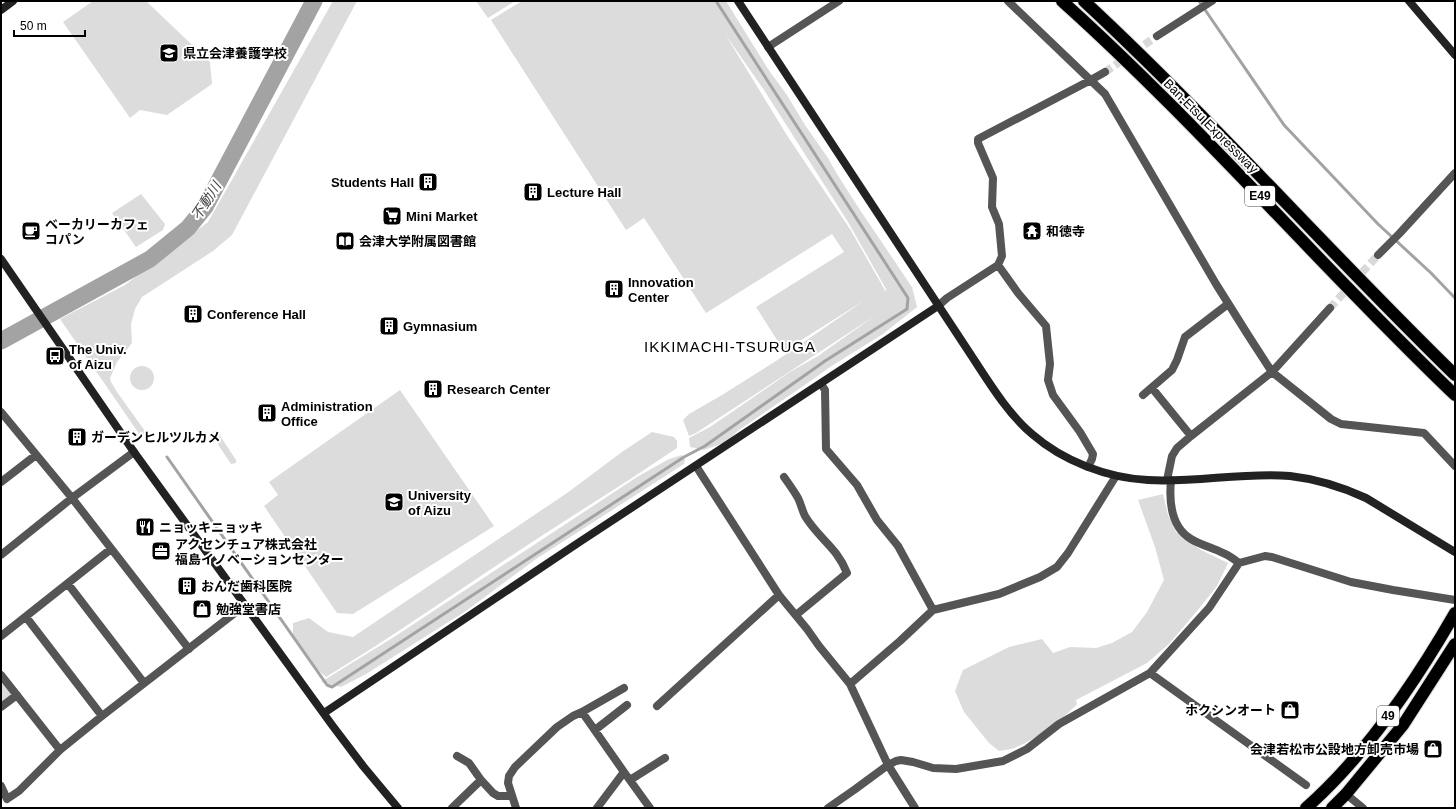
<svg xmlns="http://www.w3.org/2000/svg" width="1456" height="809" font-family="Helvetica,'Noto Sans JP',sans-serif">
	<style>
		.green { fill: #dcdcdc; fill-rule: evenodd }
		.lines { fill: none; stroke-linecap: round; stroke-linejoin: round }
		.stream { stroke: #a3a3a3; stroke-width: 3 }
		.river { stroke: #a3a3a3; stroke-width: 17 }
		.street-tunnel { stroke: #d9d9d9; stroke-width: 8; stroke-dasharray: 8 4; stroke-linecap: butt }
		.highway-casing { stroke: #dbdbdb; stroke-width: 14 }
		.street { stroke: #555; stroke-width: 8 }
		.secondary { stroke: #222; stroke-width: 8 }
		.highway { stroke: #000; stroke-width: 12 }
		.labels { text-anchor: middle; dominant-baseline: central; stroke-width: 4; stroke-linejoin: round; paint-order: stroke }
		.shield { fill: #fff; stroke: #4c4c4c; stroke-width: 1 }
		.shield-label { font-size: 12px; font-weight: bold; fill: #000 }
		.poi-label { font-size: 13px; font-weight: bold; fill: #000; stroke: #fff; text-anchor: start }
		.street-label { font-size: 13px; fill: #000; stroke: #fff }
		.water-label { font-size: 14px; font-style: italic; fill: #444; stroke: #fff }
		.quarter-label { font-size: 15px; letter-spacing: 1px; fill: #000; stroke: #fff }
	</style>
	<rect width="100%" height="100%" fill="#fff"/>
	<path class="green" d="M93,1H146L210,62L212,84L167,115L140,110L130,118L63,22Z
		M333,1H357L232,235L213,251L142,297L135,309L131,324L132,343L117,362L110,378L111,382L117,392L145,431L146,436L142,438L60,319L125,285L208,222Z
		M476,1H515L488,18Z
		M522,1H726L768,69L787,95L805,125L828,158L837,174L858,207L912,287L917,307L883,334L830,367L812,380L739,430L726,442L704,450L690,447L689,438L710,427L790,372L818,356L876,315L696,433L689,436L683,420L689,414L722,395L776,361L865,300L784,351L756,307L844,252L832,234L706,313L644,218L626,230L491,20ZM725,34L764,90L848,222L886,289V292L850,229L788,137Z
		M141,194L165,224L163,230L136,247L112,213Z
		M130 378a12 12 0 1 1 24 0a12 12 0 1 1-24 0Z
		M400,390L494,526L353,614L337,613L264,506L278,495L269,482Z
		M214,431H217L236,460V463L231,464L211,434Z
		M652,432L674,437L677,441V448C624,484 570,517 517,552C453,594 391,638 326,677L314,667L293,638V623L309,618L328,632L353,637L567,493L622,452Z
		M682,455L685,460L684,464L536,559L466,611L366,674L341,687L321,682L394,637L637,477L669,459Z
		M1163,494L1168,515L1176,532L1201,550L1228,563L1217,586L1197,611L1169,644L1147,663L1076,700L1077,704C1064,719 1031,743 1011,749C1007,750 1003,750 999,751L989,743L964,712L955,691L963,670L1009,647L1042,639L1053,653L1070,647L1096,648L1112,643L1132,632L1147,612L1164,580L1155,547L1138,500Z
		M1,679L13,695L1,704Z"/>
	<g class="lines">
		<path class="stream" d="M1199,1L1284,125L1378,224L1431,273L1455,298
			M167,457L327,685L332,687L684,457L705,446L825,361L907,309L908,298L716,1"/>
		<path class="river" d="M1,341L150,259L188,228L205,207L314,1"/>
		<path class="street-tunnel" d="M1105,72L1157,36
			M1330,308L1378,255"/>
		<g class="highway-casing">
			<path id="highway" d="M1062,1C1200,125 1321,267 1455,395
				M1084,1C1213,121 1329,252 1455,375
				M1306,808C1366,755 1416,681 1455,613
				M1332,808L1346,794L1403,725L1455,644"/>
		</g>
		<path class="street" d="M1008,1L1105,94L1216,284L1248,335L1272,372L1331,419L1341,424L1424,433L1455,466
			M1157,36L1212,1
			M768,47L839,1
			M1378,255L1399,234L1455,173
			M938,306L947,298L998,265
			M821,384L825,390L826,449L857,485L877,520L898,546L933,610
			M1152,388L1191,436
			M1143,395L1172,370L1177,360L1185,337L1228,304
			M1,412L72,498L189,649
			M696,466L779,595L807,629L819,646L850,684L888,765L915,808
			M1088,467L1092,459L1093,454L1080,432L1053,395L1048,380L1050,364L1046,326L1018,293L998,265L1002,256L999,224L992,207L993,178L978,143V139L1089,81L1105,72
			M784,477C789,484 794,491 798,498C801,504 802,510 805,516C818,538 837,547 847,573L796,615
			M1167,480L1172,456L1177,448L1191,436L1272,372L1330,308
			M1171,480C1169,501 1171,527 1191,539C1201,545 1213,548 1223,553C1228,555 1234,559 1239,563
			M1,482L36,455
			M1,555L72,498L134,452
			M68,584L144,683
			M26,617L102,716
			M1,636L111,549
			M1150,673L1306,785
			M1,675L60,750
			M850,684L900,641L933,610L999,594L1040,577L1057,567L1068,553L1116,476
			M657,706L779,595
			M1,707L17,695
			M582,712L624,772
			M595,730L627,705
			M457,756L469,763L481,780L493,793L498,796H512
			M630,780L665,758
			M1,786L7,799L19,791L60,750L102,716L245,605
			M1346,794L1363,808
			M452,808L481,780
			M516,808L508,783L509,776L515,767L557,727L573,716L582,712L624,688
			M597,808L624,772L650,808
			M828,808L854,790L888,765L896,761L901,760L913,762L933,768L956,769L1003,761L1027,749L1059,724L1150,673L1209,608L1239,563L1265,556L1272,557L1351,582L1393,590L1455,600"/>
		<path class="secondary" d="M738,1L971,355C988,381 1008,414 1032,434C1063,461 1107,478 1148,480C1195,483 1243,472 1290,476C1317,479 1342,487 1366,498L1455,552
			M1409,1L1455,55
			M1,10L13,1
			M1,259L134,452L332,725L363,766L398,808
			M324,713L578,543L938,306"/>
		<use href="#highway" class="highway"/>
	</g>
	<defs>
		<g id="school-square" transform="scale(1)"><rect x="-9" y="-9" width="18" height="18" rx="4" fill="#000" stroke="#fff"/><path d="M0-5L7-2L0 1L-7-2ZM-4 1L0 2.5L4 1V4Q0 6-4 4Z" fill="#fff"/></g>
		<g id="building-square" transform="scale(1)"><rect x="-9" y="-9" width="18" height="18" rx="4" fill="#000" stroke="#fff"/><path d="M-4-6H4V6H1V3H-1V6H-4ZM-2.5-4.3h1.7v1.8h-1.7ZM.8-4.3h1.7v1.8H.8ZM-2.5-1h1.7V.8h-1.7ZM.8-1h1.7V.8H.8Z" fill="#fff"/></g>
		<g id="supermarket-square" transform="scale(1)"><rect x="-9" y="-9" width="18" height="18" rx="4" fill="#000" stroke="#fff"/><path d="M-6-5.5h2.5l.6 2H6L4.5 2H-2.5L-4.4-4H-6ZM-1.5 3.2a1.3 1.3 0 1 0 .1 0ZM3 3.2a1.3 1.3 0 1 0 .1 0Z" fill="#fff"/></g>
		<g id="cafe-square" transform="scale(1)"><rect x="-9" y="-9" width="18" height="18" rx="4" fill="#000" stroke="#fff"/><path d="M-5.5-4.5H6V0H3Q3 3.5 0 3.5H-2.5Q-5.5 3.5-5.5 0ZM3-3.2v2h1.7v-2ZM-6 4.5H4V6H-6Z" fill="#fff"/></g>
		<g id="temple-square" transform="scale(1)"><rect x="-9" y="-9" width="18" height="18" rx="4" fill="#000" stroke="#fff"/><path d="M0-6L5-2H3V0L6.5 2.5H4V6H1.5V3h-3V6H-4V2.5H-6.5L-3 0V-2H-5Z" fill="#fff"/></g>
		<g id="library-square" transform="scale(1)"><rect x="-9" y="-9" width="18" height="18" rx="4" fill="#000" stroke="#fff"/><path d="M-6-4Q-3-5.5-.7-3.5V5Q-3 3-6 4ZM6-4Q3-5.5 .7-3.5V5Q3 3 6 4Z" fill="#fff"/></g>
		<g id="bus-square" transform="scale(1)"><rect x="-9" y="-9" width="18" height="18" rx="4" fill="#000" stroke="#fff"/><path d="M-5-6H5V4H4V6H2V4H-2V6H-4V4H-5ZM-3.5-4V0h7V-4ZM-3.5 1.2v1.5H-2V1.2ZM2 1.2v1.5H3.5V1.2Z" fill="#fff"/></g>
		<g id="university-square" transform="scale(1)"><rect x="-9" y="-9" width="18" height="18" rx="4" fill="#000" stroke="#fff"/><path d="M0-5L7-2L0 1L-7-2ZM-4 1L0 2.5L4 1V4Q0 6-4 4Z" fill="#fff"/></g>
		<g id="restaurant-square" transform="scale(1)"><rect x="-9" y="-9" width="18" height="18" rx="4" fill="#000" stroke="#fff"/><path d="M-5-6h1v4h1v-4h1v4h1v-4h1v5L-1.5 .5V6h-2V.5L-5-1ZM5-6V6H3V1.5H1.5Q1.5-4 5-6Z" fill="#fff"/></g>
		<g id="office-square" transform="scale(1)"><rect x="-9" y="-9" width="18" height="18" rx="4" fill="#000" stroke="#fff"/><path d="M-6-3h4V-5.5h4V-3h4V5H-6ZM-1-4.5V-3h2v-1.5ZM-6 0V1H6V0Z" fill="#fff"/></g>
		<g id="shop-square" transform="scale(1)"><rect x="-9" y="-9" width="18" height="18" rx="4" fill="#000" stroke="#fff"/><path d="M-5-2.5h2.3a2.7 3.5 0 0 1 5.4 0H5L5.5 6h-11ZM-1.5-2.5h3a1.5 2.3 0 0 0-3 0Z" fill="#fff"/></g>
	</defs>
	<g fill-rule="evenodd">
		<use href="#school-square" x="169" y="53"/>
		<use href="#building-square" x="428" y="182"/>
		<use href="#building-square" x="533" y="192"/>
		<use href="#supermarket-square" x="392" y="216"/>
		<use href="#cafe-square" x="31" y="231"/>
		<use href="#temple-square" x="1032" y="231"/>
		<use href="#library-square" x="345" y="241"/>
		<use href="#building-square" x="614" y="289"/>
		<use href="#building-square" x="193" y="314"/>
		<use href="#building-square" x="389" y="326"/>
		<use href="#bus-square" x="55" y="356"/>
		<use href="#building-square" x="433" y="389"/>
		<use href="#building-square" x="267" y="413"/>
		<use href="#building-square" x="77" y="437"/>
		<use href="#university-square" x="394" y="502"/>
		<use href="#restaurant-square" x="145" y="527"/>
		<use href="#office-square" x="161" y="551"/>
		<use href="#building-square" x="187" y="586"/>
		<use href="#shop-square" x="202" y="609"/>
		<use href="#shop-square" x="1290" y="710"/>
		<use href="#shop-square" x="1433" y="749"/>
	</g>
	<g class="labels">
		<g class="shield">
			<rect x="1245" y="186" width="30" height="20" rx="3"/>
			<rect x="1377" y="706" width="22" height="20" rx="3"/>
		</g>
		<g class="shield-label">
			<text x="1260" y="196">E49</text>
			<text x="1388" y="716">49</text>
		</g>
		<g class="poi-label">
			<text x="183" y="53">県立会津養護学校</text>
			<text x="414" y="182" text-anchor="end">Students Hall</text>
			<text x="547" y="192">Lecture Hall</text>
			<text x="406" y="216">Mini Market</text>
			<text x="45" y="224">ベーカリーカフェ<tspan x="45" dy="15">コパン</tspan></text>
			<text x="1046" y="231">和徳寺</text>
			<text x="359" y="241">会津大学附属図書館</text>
			<text x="628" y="282">Innovation<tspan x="628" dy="15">Center</tspan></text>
			<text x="207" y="314">Conference Hall</text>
			<text x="403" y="326">Gymnasium</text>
			<text x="69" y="349">The Univ.<tspan x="69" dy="15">of Aizu</tspan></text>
			<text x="447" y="389">Research Center</text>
			<text x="281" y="406">Administration<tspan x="281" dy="15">Office</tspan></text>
			<text x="91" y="437">ガーデンヒルツルカメ</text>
			<text x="408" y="495">University<tspan x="408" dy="15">of Aizu</tspan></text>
			<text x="159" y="527">ニョッキニョッキ</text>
			<text x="175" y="544">アクセンチュア株式会社<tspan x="175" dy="15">福島イノベーションセンター</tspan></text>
			<text x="201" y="586">おんだ歯科医院</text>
			<text x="216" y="609">勉強堂書店</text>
			<text x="1276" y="710" text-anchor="end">ホクシンオート</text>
			<text x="1419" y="749" text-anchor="end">会津若松市公設地方卸売市場</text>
		</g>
		<g class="street-label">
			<text transform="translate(1211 126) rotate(45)">Ban-Etsu Expressway</text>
		</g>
		<g class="water-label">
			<text transform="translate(206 201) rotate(-57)">不動川</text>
		</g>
		<g class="quarter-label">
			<text x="730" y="346">IKKIMACHI-TSURUGA</text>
		</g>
	</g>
	<rect width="1456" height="809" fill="none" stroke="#000000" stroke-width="4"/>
	<path d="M14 30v6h71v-6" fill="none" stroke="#000000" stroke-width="2"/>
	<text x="20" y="30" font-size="12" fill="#000000" stroke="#ffffff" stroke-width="3" paint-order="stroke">50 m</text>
</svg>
